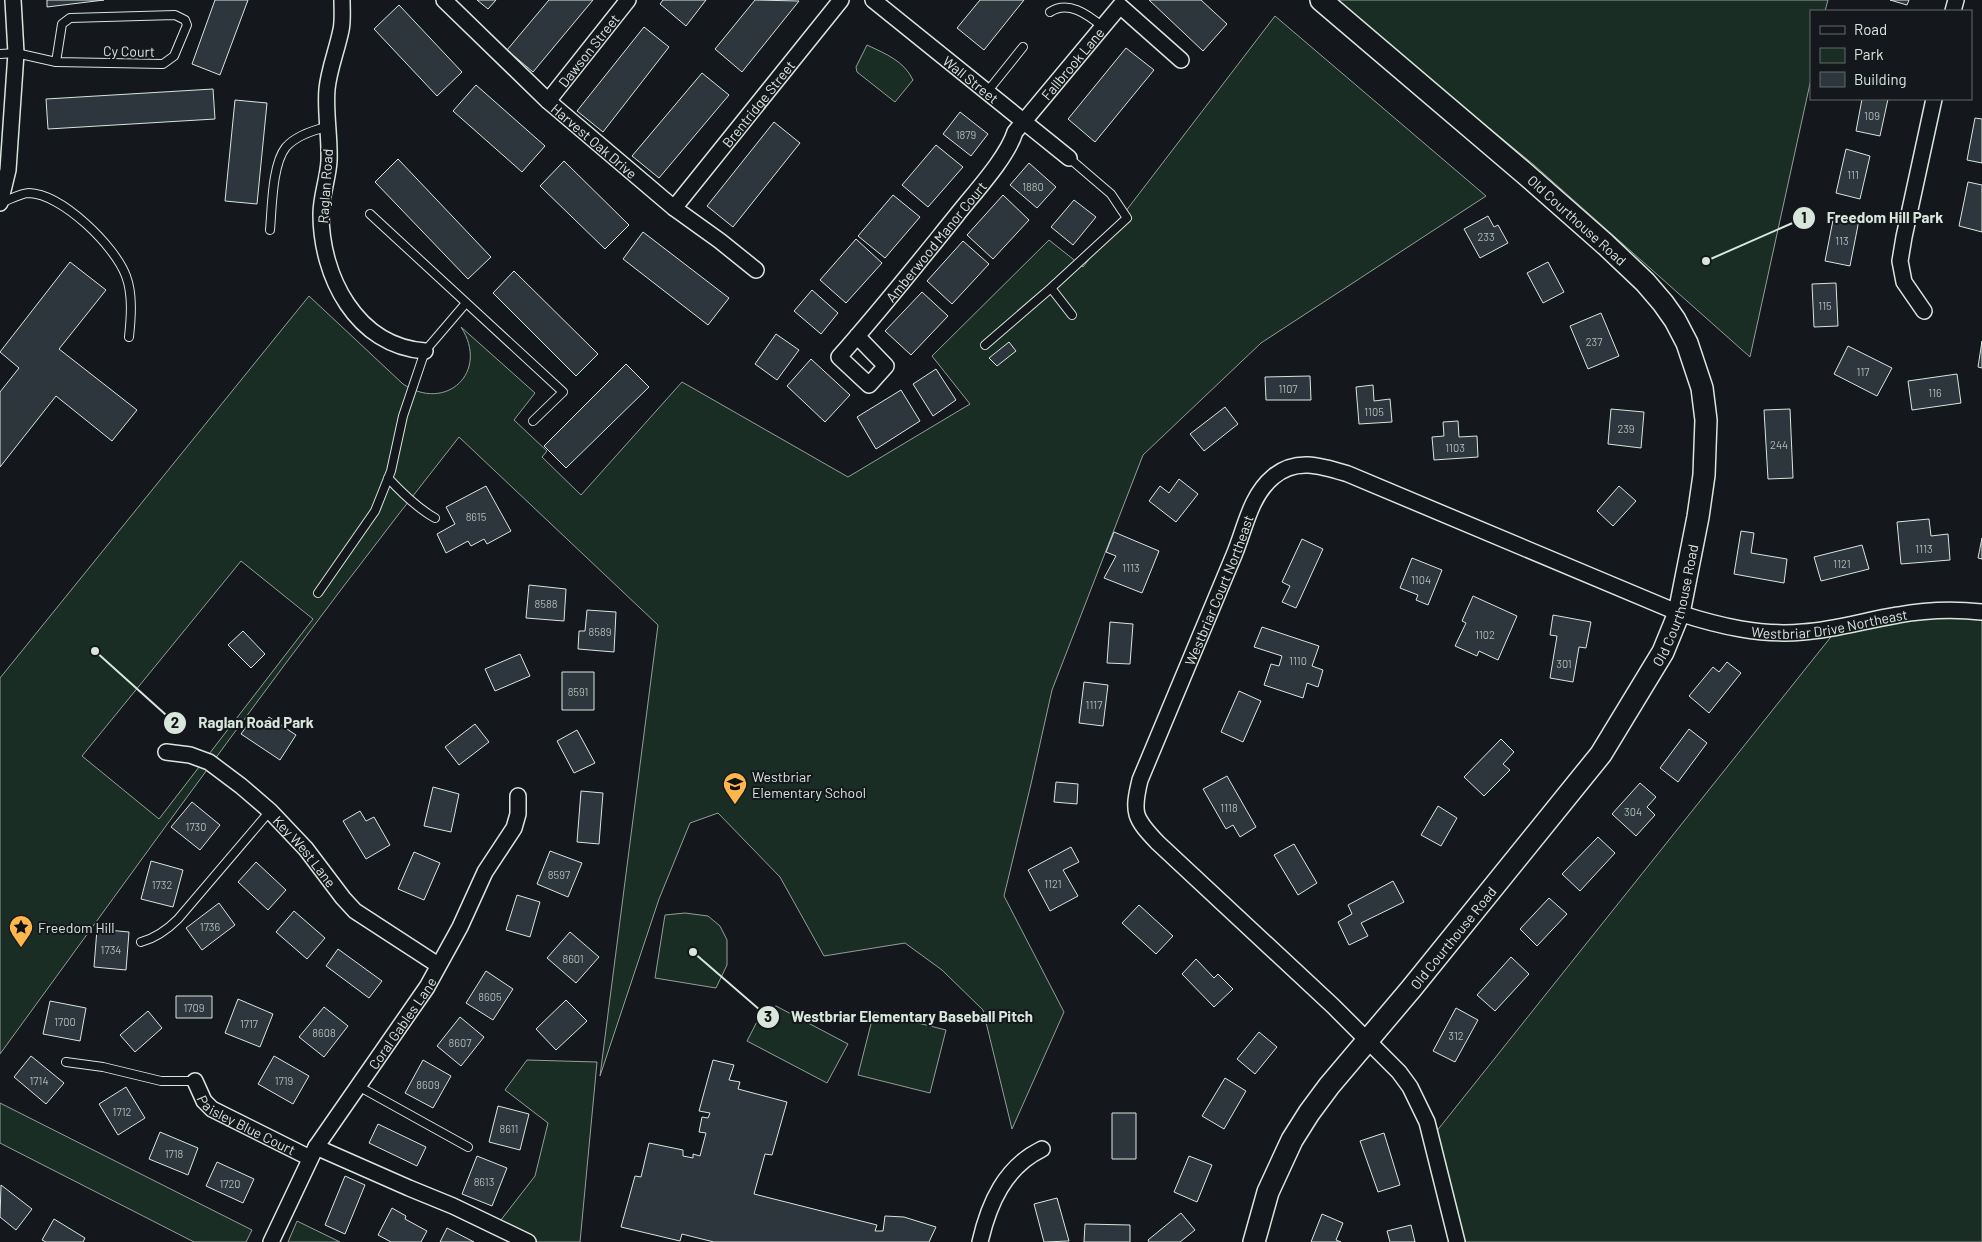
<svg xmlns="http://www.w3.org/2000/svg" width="1982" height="1242" font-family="Barlow,sans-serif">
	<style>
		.green { fill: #1a2d24; stroke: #939e99; fill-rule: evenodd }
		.building { fill: #2c363c; stroke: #d8e6dc }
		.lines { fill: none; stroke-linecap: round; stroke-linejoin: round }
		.lane-casing { stroke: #d8e6dc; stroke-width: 10 }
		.street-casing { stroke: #d8e6dc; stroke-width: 18 }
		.secondary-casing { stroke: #d8e6dc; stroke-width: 24 }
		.lane { stroke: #14181c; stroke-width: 8 }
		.street { stroke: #14181c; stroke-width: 15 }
		.secondary { stroke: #14181c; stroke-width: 21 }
		.labels { text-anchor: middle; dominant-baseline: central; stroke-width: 4; stroke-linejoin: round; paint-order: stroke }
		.number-label { font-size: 11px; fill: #adbab4 }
		.street-label { font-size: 14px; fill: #d8e6dc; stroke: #14181c }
		.poi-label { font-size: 14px; fill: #d8e6dc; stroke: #14181c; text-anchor: start }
		.leader { fill: none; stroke: #d8e6dc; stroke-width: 2 }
		.callout-dot { fill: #d8e6dc; stroke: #14181c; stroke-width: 2 }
		.mark-label { font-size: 15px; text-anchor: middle; font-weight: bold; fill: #111 }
		.callout-label { font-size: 15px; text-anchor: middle; font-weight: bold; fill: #d8e6dc; stroke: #14181c; stroke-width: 4; stroke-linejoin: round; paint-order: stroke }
	</style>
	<rect width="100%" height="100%" fill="#14181c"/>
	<path class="green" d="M1334,0H1828L1825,11H1811V79L1750,357L1534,165Z
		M1275,16L1486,196L1261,343L1143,455L1052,690L1031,784L1004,896L1064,1012L1012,1129L983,1010L942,970L905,943L824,956L780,877L718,813L690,823L659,899L600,1076L658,625L459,437C300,638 151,847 0,1054V678L309,296L403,384C446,413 490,372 461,327L535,393L514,420L547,451L542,457L581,495L682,382L848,477L970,404L932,356L1049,240L1083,267ZM241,561L313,619L159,819L82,756Z
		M867,45C886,54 904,61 913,80L895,102L857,72L856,67Z
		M1982,612V1242H1457L1432,1137L1838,628Z
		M685,913L708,916L720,926L727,940V965L716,988L655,978L665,915Z
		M776,1006L848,1044L827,1083L747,1041L763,1010Z
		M874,1012L946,1030L930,1093L858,1075Z
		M527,1060L597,1062L580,1242H528L497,1225L535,1176L548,1123L505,1090Z
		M0,1103L252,1230L246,1242H194L0,1143Z
		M297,1221L340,1242H288Z"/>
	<path class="building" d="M47,0H104L47,7Z
		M215,0H248L220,75L192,64Z
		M477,0H496L488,9Z
		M549,0H593L533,72L507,50Z
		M663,0H706L686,26L660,4Z
		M755,0L799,1L742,72L715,49Z
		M980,0H1024L984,50L957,28Z
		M1149,0H1201L1227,24L1203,51Z
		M1890,0H1909L1907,5Z
		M399,5L462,72L437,96L374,29Z
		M644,27L669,47L603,132L577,111Z
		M1126,48L1154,70L1095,142L1068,119Z
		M702,73L729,95L659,178L632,156Z
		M476,85L545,146L522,172L453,111Z
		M213,89L215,119L48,129L46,99Z
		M1862,99H1888L1880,136L1856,131Z
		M235,100L267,103L257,204L225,201Z
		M960,112L988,134L971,156L943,134Z
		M1975,118L1982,119V163L1967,160Z
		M774,122L800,143L733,227L707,206Z
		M936,145L963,167L928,207L902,185Z
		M1846,149L1870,156L1860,199L1836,193Z
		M398,159L491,257L468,279L375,182Z
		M564,161L629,225L605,249L540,186Z
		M1029,163L1056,187L1037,208L1010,185Z
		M1968,182L1982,185V232L1959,226Z
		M893,195L920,217L885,258L858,236Z
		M1003,195L1029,220L993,259L967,235Z
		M1074,200L1096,217L1073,245L1051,227Z
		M1834,215L1859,220L1850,266L1825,261Z
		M1488,216L1494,227L1498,225L1508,243L1480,258L1464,229Z
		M643,232L729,298L708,325L623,259Z
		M856,239L882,263L846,303L820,280Z
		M963,241L989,264L952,304L927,281Z
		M70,262L106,290L59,349L137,410L112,441L56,396L0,467V392L19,368L0,352Z
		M1548,262L1564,292L1543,303L1527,273Z
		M514,271L598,354L576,376L493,293Z
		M1836,283L1838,326L1814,327L1812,284Z
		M812,290L838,313L821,334L794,311Z
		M922,292L948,316L911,355L885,331Z
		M1601,313L1619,356L1588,369L1570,326Z
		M776,334L799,350L777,380L755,364Z
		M1982,341V368L1978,367Z
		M1009,342L1016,351L997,366L989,358Z
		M1848,346L1892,368L1877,396L1834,374Z
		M811,359L850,395L825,422L787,386Z
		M626,364L649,387L566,468L544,446Z
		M936,369L956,400L933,416L913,384Z
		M1957,374L1961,403L1912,410L1908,381Z
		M1310,376L1311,400H1266L1265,377Z
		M1373,385L1374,401L1390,399L1392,422L1359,424L1356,387Z
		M901,390L920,421L876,449L857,417Z
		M1225,407L1238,424L1204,451L1190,434Z
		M1611,409L1644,412L1641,448L1608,444Z
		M1790,409L1793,478L1768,479L1764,410Z
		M1458,421L1459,437L1477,436L1478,457L1434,460L1432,437L1444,436L1443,422Z
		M1179,479L1198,494L1176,522L1149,501L1160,486L1169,493Z
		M486,486L511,531L487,544L484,539L471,546L468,541L446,553L437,534L455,524L446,507Z
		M1619,486L1636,501L1613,526L1597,511Z
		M1929,519L1931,536L1948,534L1950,560L1901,564L1897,522Z
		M1741,531L1754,533L1751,553L1787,559L1784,583L1734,574Z
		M1114,532L1159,551L1142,593L1104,578L1116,556L1106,552Z
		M1982,538V559L1978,558Z
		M1302,539L1323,549L1296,608L1282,602L1290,586L1282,582Z
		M1862,545L1869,569L1821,581L1814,557Z
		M1412,558L1442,570L1428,605L1416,600L1418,595L1400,588Z
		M529,585L566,589L564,621L526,618Z
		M1473,596L1517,616L1498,660L1479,651L1477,656L1455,646L1466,623L1462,621Z
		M587,610L616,612L614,652L578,649L579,631H585Z
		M1553,615L1591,622L1586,648L1579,647L1573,682L1550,678L1557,636L1550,635Z
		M1110,622L1133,624L1130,664L1107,663Z
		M1262,627L1319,646L1312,666L1323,670L1318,687L1307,683L1303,698L1264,685L1271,664L1279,666L1282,656L1254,647Z
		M243,631L265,654L251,668L228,645Z
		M520,654L530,676L495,691L485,669Z
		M1727,662L1741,673L1709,713L1689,696L1713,667L1719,672Z
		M562,672H594V710H562Z
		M1084,682L1108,685L1103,726L1079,723Z
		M1239,691L1261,701L1243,742L1221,732Z
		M253,717L264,724L269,717L296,735L280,760L241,734Z
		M475,724L489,742L459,765L445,747Z
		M1689,729L1707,743L1678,782L1660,768Z
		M577,730L595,763L574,773L557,741Z
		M1501,739L1514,752L1503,764L1510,770L1484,796L1464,777Z
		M1227,776L1256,827L1240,837L1233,825L1226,829L1203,789Z
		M1056,782L1078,784L1077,804L1054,802Z
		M1640,783L1656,797L1647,807L1655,815L1636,836L1612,814Z
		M433,787L459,794L451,832L424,826Z
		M581,791L603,793L599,844L577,842Z
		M192,802L220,825L200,850L171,827Z
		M1438,806L1457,818L1441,846L1421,835Z
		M360,811L366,821L374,817L390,845L366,859L343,821Z
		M1598,837L1615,853L1580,891L1562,874Z
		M1294,844L1317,883L1298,895L1274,855Z
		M1071,847L1079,862L1063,870L1078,896L1050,911L1028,870Z
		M550,851L582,863L568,897L537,884Z
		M414,852L440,863L424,900L398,889Z
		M151,861L183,870L173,907L141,899Z
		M256,862L286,890L268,910L238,882Z
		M1393,881L1404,902L1361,923L1368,936L1349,945L1338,922L1352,914L1348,905Z
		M517,895L540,902L530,937L506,930Z
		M1549,898L1567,914L1537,946L1520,929Z
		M219,903L235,925L202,950L186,928Z
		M1139,905L1173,936L1156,954L1122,923Z
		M294,911L325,938L307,959L276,932Z
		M97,929L129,932L126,970L94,967Z
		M570,932L599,957L576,983L547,958Z
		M338,949L382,981L369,998L326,966Z
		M1511,957L1529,974L1495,1011L1477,995Z
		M1196,959L1214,978L1218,974L1233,989L1214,1007L1182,974Z
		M486,971L513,989L493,1020L466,1003Z
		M176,996H212V1018H176Z
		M238,999L273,1014L260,1047L225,1033Z
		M566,1000L587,1021L556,1050L536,1029Z
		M50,1001L86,1008L80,1041L43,1034Z
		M324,1007L348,1026L324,1057L299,1037Z
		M1456,1008L1478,1020L1455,1062L1433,1051Z
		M148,1011L162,1028L135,1052L120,1035Z
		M460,1017L484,1037L461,1066L437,1046Z
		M1259,1032L1277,1047L1255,1074L1237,1059Z
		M31,1056L64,1083L46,1104L14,1077Z
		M274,1056L309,1076L293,1104L258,1084Z
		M423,1060L451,1076L433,1108L405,1093Z
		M713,1060L734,1065L729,1080L740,1082L738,1089L787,1102L772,1155L765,1154L754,1194L877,1225L875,1231H883L885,1216L904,1217L936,1227L929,1242H714L682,1234L680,1241L621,1227L635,1176L641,1177L649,1143L683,1150V1156L693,1158V1154L700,1156L706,1133L699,1132L702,1117L708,1118L710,1113L699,1111Z
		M1225,1078L1246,1091L1224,1129L1202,1116Z
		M126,1087L145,1118L118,1135L99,1104Z
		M498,1106L529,1114L520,1150L489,1142Z
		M1112,1113H1136V1159H1112Z
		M378,1124L426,1147L417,1166L369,1143Z
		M160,1132L198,1148L188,1175L149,1159Z
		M1384,1133L1400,1185L1378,1192L1360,1141Z
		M477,1156L507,1168L492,1206L462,1194Z
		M1189,1156L1212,1165L1197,1202L1174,1192Z
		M217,1162L254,1179L243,1203L206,1186Z
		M345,1176L365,1185L345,1234L325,1225Z
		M1,1185L32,1209L16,1230L0,1217Z
		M1057,1198L1069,1241L1044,1242L1034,1204Z
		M392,1208L406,1216L405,1219L427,1231L421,1242H391L378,1235Z
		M1181,1213L1195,1230L1180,1242H1149L1148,1240Z
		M1322,1214L1343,1223L1336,1240L1341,1242H1311Z
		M54,1219L85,1238L83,1242H46L42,1240Z
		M1085,1224L1130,1225V1242H1084Z
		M1411,1225L1415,1242H1390L1387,1231Z
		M447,1228L474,1242H440Z"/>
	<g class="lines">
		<g class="lane-casing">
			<path id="lane" d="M1050,12C1068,0 1087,14 1103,27
				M0,54L16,53L56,62L163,64L174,56L187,25L185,20L175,15L70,18L62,24L56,62
				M987,92L1023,47
				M1069,158L1111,194L1127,218L1051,288L1072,315
				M0,203C9,200 21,193 29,193C62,194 115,246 126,276C133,294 131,318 129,337
				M370,214L563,392L533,421
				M270,230C272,208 272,164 286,147C296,136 314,130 327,127
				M985,345L1051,288
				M388,478C402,493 417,508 435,518
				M318,593L375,511L391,471L403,416L425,351L466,303
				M141,942C156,938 167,930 178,919L270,811
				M66,1062L103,1067L161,1081H195
				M358,1086L468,1147"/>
		</g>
		<g class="street-casing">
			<g id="street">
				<path d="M342,0C342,10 343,21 341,30C337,50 329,69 327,89C325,113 330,137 329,161C328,179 321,196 321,214C321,276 356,346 425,351"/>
				<path id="s1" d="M444,0L548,101L674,208L720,241L756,270"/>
				<path id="s2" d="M873,0L1069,158"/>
				<path d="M1953,11L1956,0"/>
				<path id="s3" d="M548,101L628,0"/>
				<path d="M0,203L8,170L16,53L13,0"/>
				<path id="s4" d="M674,208L841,0"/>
				<path d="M1924,311L1904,282L1900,261L1904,237L1934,99"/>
				<path id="s5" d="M857,336L886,366L869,385L839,357C880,311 918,263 956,216C974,193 1007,158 1015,132L1120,6L1181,60"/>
				<path id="s6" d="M166,752L190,755L209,762L241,786L270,811L306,849L343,898L355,911L438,965"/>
				<path id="s7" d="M195,1081L204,1101L212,1109L310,1158"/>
				<path d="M316,1147L409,1188L453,1206L528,1242"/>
				<path id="s8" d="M271,1242L316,1147L427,987L460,927L485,872L514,828L518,814V796"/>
				<path d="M980,1242C989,1203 1005,1167 1042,1149"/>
				<path id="s9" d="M1457,1242L1427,1122L1410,1087L1399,1072L1333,1006L1158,843C1134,818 1132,813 1140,780C1171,705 1203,630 1234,555C1245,529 1250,496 1273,477C1296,457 1322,466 1348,474L1679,613C1719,626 1761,636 1803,632C1836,630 1866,620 1898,615C1925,610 1955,609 1982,612"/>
			</g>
		</g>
		<g class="secondary-casing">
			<g id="secondary">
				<path id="s10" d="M1254,1242L1268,1192L1292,1140L1309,1113L1329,1086L1411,989L1601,754L1663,652L1679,613L1698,517L1704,475L1706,420L1702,388L1687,343L1675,320L1663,303L1645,282L1606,245L1523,172L1321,0"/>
			</g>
		</g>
		<use href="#lane" class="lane"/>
		<use href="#street" class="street"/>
		<use href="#secondary" class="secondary"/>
	</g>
	<defs>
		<g id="school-pin" transform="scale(1.25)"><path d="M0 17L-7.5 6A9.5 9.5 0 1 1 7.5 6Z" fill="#ffb74d" stroke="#14181c"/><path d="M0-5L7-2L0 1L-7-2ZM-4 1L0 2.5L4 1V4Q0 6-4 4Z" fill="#111"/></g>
		<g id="sight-pin" transform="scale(1.25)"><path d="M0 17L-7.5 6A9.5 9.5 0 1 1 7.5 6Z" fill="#ffb74d" stroke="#14181c"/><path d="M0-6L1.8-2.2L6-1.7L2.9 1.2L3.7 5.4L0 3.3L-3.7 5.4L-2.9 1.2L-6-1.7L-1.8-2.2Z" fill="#111"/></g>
	</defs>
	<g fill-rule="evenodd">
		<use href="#school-pin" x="735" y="784"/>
		<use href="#sight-pin" x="21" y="927"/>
	</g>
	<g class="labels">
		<g class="number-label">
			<text x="1872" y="115">109</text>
			<text x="966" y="134">1879</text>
			<text x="1853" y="174">111</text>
			<text x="1033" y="186">1880</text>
			<text x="1486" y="236">233</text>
			<text x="1842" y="240">113</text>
			<text x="1825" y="305">115</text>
			<text x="1594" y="341">237</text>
			<text x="1863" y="371">117</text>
			<text x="1288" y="388">1107</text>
			<text x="1935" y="392">116</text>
			<text x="1374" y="411">1105</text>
			<text x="1626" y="428">239</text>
			<text x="1779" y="444">244</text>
			<text x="1455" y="447">1103</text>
			<text x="476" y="516">8615</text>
			<text x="1924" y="548">1113</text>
			<text x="1842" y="563">1121</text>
			<text x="1131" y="567">1113</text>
			<text x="1421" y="579">1104</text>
			<text x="546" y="603">8588</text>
			<text x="600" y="631">8589</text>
			<text x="1485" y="634">1102</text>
			<text x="1298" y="660">1110</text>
			<text x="1564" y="663">301</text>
			<text x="578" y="691">8591</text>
			<text x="1094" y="704">1117</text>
			<text x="1229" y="807">1118</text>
			<text x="1633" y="811">304</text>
			<text x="196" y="826">1730</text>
			<text x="559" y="874">8597</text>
			<text x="1053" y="883">1121</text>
			<text x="162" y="884">1732</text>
			<text x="210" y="926">1736</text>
			<text x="111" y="949">1734</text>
			<text x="573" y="958">8601</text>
			<text x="490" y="996">8605</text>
			<text x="194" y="1007">1709</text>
			<text x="65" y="1021">1700</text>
			<text x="249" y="1023">1717</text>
			<text x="324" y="1032">8608</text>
			<text x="1456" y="1035">312</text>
			<text x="460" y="1042">8607</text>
			<text x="39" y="1080">1714</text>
			<text x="284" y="1080">1719</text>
			<text x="428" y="1084">8609</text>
			<text x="122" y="1111">1712</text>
			<text x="509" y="1128">8611</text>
			<text x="174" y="1153">1718</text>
			<text x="484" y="1181">8613</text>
			<text x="230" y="1183">1720</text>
		</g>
		<g class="street-label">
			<text stroke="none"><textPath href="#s3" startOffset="65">Dawson Street</textPath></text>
			<text transform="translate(129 51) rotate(1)">Cy Court</text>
			<text stroke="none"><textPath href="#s5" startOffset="484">Fallbrook Lane</textPath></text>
			<text stroke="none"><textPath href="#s2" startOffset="126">Wall Street</textPath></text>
			<text stroke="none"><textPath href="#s4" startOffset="134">Brentridge Street</textPath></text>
			<text stroke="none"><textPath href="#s1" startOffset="206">Harvest Oak Drive</textPath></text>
			<text transform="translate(325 186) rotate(-86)">Raglan Road</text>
			<text transform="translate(1577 220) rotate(42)">Old Courthouse Road</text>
			<text stroke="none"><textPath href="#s5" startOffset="259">Amberwood Manor Court</textPath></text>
			<text stroke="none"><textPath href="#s9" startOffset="790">Westbriar Court Northeast</textPath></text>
			<text stroke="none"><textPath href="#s10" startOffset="772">Old Courthouse Road</textPath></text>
			<text stroke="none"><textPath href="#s9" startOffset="1508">Westbriar Drive Northeast</textPath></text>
			<text stroke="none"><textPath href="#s6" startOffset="176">Key West Lane</textPath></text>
			<text stroke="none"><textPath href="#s10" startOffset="368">Old Courthouse Road</textPath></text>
			<text stroke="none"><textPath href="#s8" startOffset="256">Coral Gables Lane</textPath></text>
			<text stroke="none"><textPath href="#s7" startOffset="71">Paisley Blue Court</textPath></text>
		</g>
		<g class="poi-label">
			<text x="752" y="776">Westbriar<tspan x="752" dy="16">Elementary School</tspan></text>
			<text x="38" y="927">Freedom Hill</text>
		</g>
	</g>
	<path class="leader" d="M1706 261L1804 218M95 651L175 723M693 952L768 1017"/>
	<g class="callout-dot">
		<circle cx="1706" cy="261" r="5"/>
		<circle cx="95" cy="651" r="5"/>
		<circle cx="693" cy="952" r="5"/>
		<circle cx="1804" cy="218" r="12"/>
		<circle cx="175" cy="723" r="12"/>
		<circle cx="768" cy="1017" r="12"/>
	</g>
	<g class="mark-label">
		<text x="1804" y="223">1</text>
		<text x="175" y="728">2</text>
		<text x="768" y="1022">3</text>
	</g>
	<g class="callout-label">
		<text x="1885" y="223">Freedom Hill Park</text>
		<text x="256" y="728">Raglan Road Park</text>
		<text x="912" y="1022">Westbriar Elementary Baseball Pitch</text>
	</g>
	<rect x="1810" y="10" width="162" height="90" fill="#14181c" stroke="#626a69"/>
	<rect x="1820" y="26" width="25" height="8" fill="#14181c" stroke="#626a69"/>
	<text x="1854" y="35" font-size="15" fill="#d8e6dc">Road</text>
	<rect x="1820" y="48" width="25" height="15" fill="#1a2d24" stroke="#626a69"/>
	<text x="1854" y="60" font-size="15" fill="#d8e6dc">Park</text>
	<rect x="1820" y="72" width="25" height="15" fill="#2c363c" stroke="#626a69"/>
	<text x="1854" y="85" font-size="15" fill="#d8e6dc">Building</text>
</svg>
